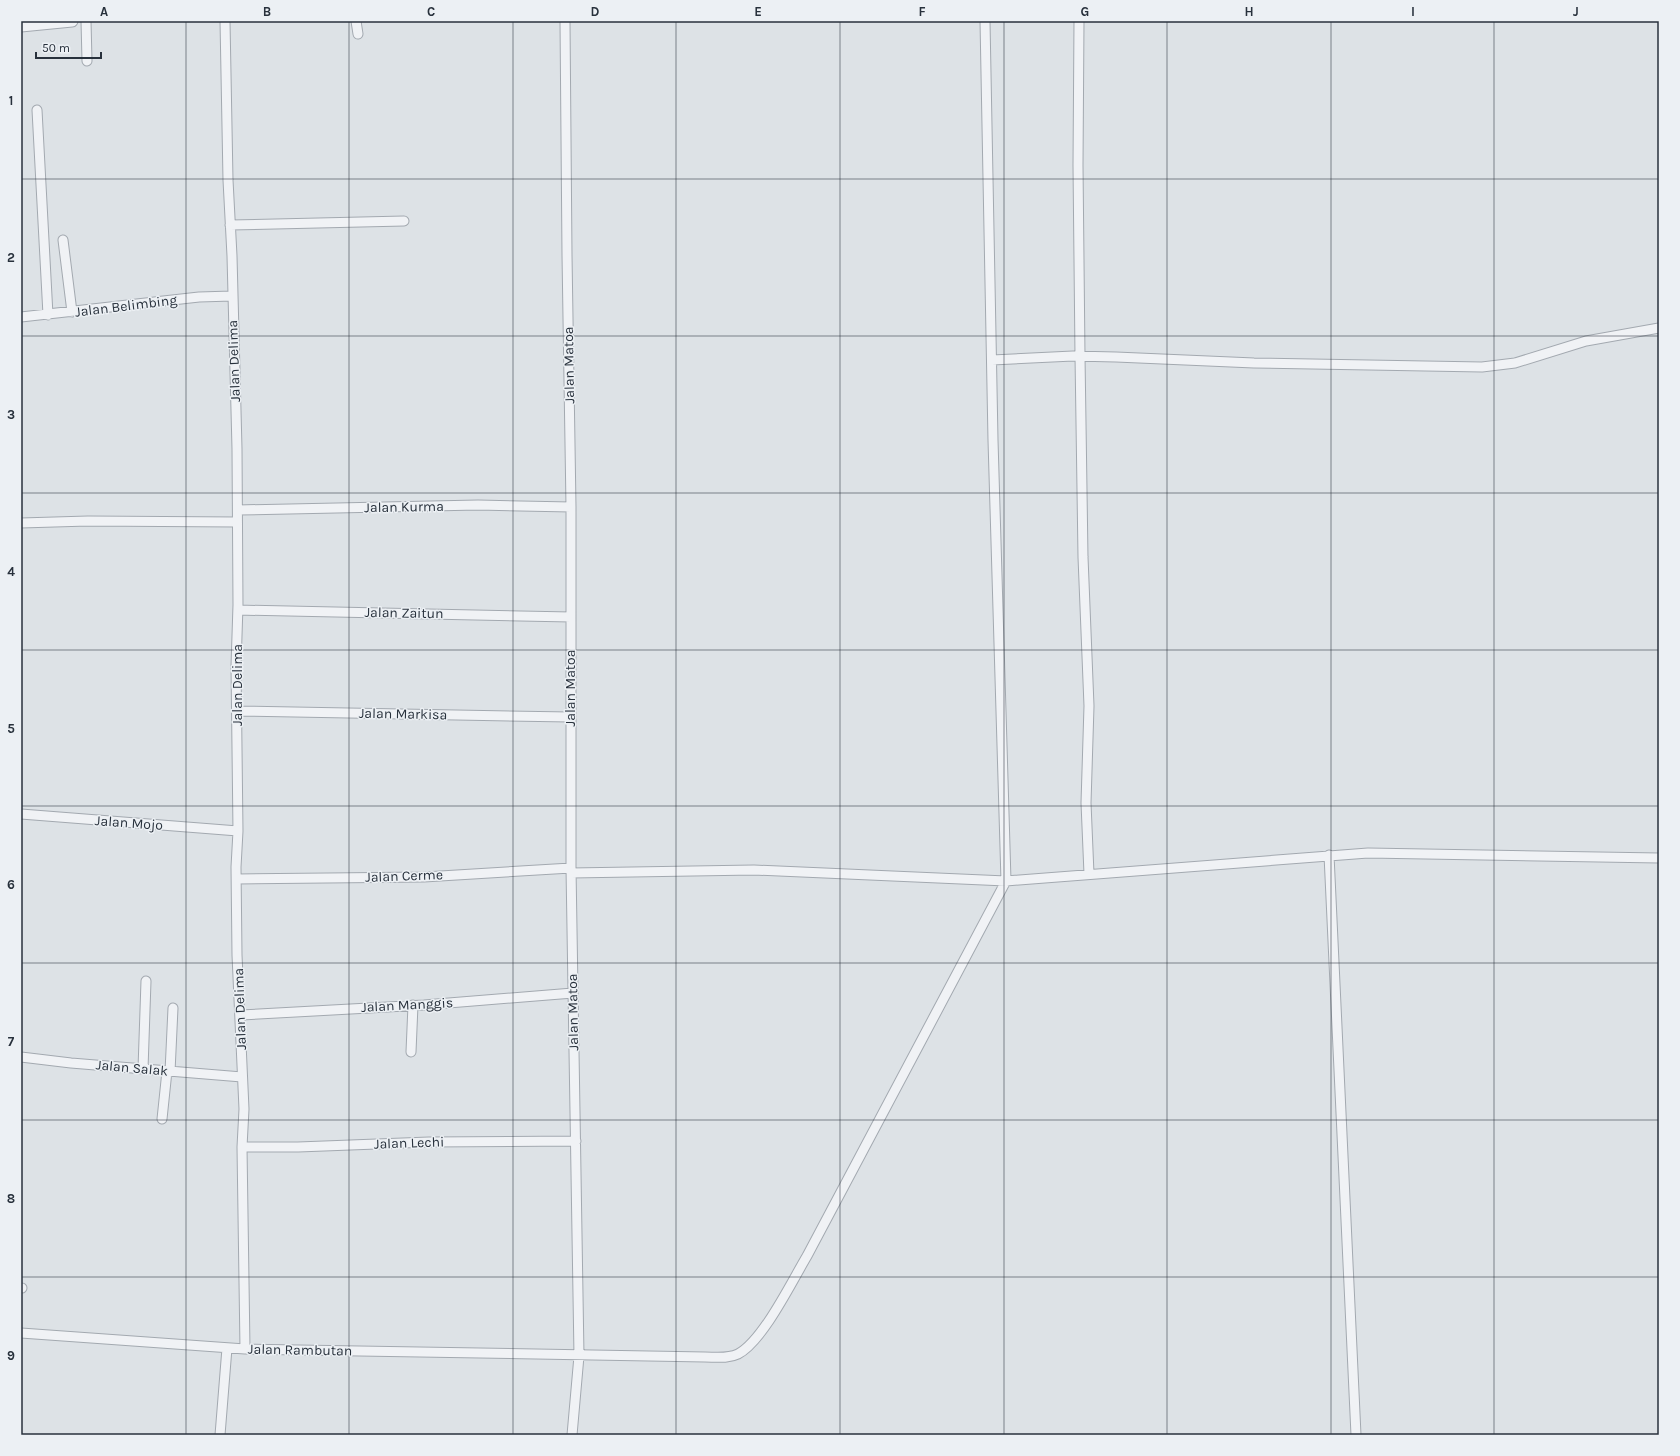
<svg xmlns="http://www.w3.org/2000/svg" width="1680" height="1456" font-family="Karla,sans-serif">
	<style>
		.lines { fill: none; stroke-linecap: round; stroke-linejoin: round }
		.minor-casing { stroke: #a3a9b0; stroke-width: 11 }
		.tertiary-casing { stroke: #a3a9b0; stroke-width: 13 }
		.minor { stroke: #f0f2f5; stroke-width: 9 }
		.tertiary { stroke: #f0f2f5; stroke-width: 11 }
		.grid { fill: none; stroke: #28313c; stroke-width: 1; stroke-opacity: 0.55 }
		.labels { text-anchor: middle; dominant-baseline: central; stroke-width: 3; stroke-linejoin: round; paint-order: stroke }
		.street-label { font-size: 14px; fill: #28313c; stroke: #ecf0f4 }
		.neatline { fill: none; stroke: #28313c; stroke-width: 1.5 }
		.grid-label { font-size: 13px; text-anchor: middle; font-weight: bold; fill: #28313c }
	</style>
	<rect width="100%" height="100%" fill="#dde2e6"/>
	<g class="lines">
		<g class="minor-casing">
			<path id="minor" d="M86,21L87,61
				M225,21L228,180L232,256L237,449L238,605L236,666L238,831L236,867L237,955L244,1109L242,1147L245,1349
				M356,21L358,34
				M565,21L567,255L571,507V868L579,1356L572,1435
				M1079,21L1078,165L1080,356L1083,557L1089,706L1086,803L1089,874
				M37,110L48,315
				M230,225L404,221
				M63,240L72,312
				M21,317L199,297L232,296
				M992,360L1073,356L1116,357L1254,363L1482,367L1515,363L1586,341L1659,328
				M238,510L478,505L571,507
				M21,523L88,521L237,522
				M238,610L571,617
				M237,711L570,717
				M21,814L238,831
				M1329,855L1356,1435
				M571,873L754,870L1006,881L1368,853L1659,858
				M237,879L424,877L571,868
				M241,1015L424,1005L573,993
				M411,1052L413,1005
				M21,1057L71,1063L242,1077
				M143,1069L146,981
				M170,1072L173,1008
				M162,1119L167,1071
				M242,1147H298L429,1142L576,1141
				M21,1288H22
				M21,1333L245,1349L705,1357C715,1357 728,1359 738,1354C763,1341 792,1281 807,1256L1006,881L993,440L985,21
				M220,1435L227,1348"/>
		</g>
		<g class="tertiary-casing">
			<path id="tertiary" d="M21,26L72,21"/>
		</g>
		<use href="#minor" class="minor"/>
		<use href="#tertiary" class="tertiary"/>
	</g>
	<path class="grid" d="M186,21V1435M349,21V1435M513,21V1435M676,21V1435M840,21V1435M1004,21V1435M1167,21V1435M1331,21V1435M1494,21V1435M21,179H1659M21,336H1659M21,493H1659M21,650H1659M21,806H1659M21,963H1659M21,1120H1659M21,1277H1659"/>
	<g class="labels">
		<g class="street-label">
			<text transform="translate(126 306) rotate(-7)">Jalan Belimbing</text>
			<text transform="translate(234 361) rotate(-92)">Jalan Delima</text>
			<text transform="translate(569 365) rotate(-91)">Jalan Matoa</text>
			<text transform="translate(404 507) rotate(-1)">Jalan Kurma</text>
			<text transform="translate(404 613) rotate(1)">Jalan Zaitun</text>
			<text transform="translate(237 685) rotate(-90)">Jalan Delima</text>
			<text transform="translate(570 688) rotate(-90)">Jalan Matoa</text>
			<text transform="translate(403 714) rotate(1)">Jalan Markisa</text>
			<text transform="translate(129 823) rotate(4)">Jalan Mojo</text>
			<text transform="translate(404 876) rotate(-2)">Jalan Cerme</text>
			<text transform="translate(407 1005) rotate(-3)">Jalan Manggis</text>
			<text transform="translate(240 1009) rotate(-92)">Jalan Delima</text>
			<text transform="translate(573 1012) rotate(-91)">Jalan Matoa</text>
			<text transform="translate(132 1068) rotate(5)">Jalan Salak</text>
			<text transform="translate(409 1143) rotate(-2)">Jalan Lechi</text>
			<text transform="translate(300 1350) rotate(1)">Jalan Rambutan</text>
		</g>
	</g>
	<rect width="1680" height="1456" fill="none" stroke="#ecf0f4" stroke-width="44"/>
	<path d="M36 52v6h65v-6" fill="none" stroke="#28313c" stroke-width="2"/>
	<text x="42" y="52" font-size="12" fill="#28313c" stroke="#ecf0f4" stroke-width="3" paint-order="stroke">50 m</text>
	<rect x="22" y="22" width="1636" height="1412" class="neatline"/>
	<g class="grid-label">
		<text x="104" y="16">A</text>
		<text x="267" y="16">B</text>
		<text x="431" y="16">C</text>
		<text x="595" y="16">D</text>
		<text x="758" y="16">E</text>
		<text x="922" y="16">F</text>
		<text x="1085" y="16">G</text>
		<text x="1249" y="16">H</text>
		<text x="1413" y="16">I</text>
		<text x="1576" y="16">J</text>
		<text x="11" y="105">1</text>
		<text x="11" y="262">2</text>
		<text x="11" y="419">3</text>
		<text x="11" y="576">4</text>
		<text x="11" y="733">5</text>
		<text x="11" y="889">6</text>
		<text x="11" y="1046">7</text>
		<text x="11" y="1203">8</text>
		<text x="11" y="1360">9</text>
	</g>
</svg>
